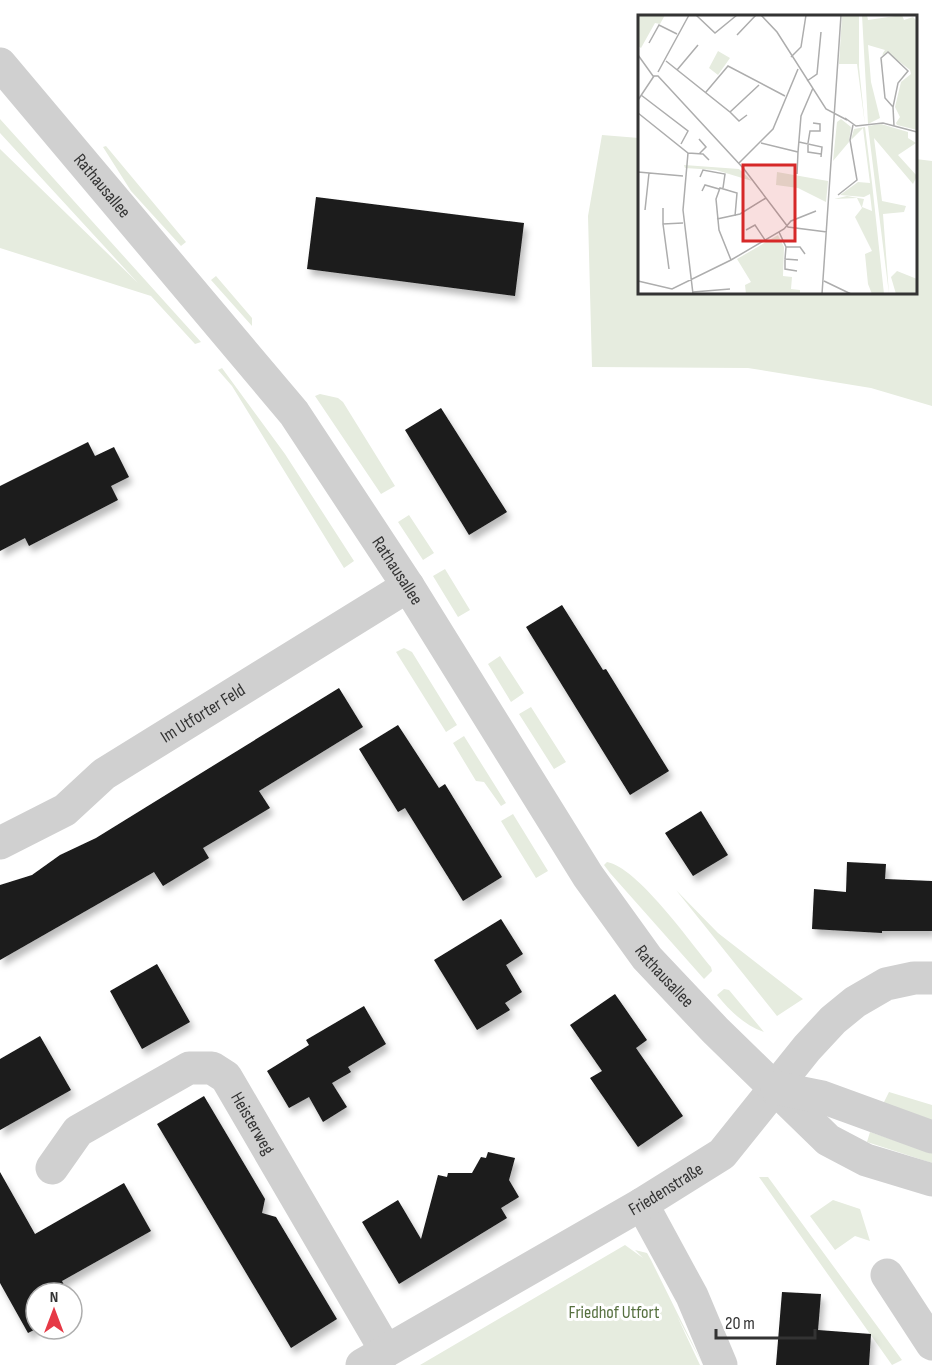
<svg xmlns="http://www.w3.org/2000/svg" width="932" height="1365" font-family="'Sofia Sans Condensed',sans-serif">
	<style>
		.green { fill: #e6ecdf }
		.building { fill: #1a1a1a; filter: url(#shadow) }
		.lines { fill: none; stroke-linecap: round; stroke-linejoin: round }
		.minor { stroke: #d0d0d0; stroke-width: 33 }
		.tertiary { stroke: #d0d0d0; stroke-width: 33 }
		.labels { text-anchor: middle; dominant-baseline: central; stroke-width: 6; stroke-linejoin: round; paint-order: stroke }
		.street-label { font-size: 18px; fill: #333; stroke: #fff }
		.park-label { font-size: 18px; fill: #56703f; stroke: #fff }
		.inset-road { fill: none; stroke: #adadad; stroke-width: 1.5 }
		.view { fill: #d62828; fill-opacity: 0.15; stroke: #d62828; stroke-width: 3 }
		.inset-edge { fill: none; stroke: #333; stroke-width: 3 }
	</style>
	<defs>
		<filter id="shadow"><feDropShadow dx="3.5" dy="6" stdDeviation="3" flood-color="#0004"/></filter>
	</defs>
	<rect width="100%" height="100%" fill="#fff"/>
	<path class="green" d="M0,119L201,342L195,344L151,296L0,248V149L138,283L0,133Z
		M602,135L639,138L640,292H916V159L932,161V406L871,388L748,368L592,367L588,216Z
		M106,146L186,242L181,246L131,191L103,147Z
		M216,276L252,318V326L211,280Z
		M222,368L285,454L354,561L344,568L232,386L218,370Z
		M320,394L338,398L343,402L395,486L381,494L315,396Z
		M409,515L434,553L423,560L398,522Z
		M445,569L470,610L458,617L433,576Z
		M404,648L412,652L457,725L446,732L396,652Z
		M500,656L524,693L511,702L488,664Z
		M531,707L566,762L554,769L519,714Z
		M464,736L506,803L501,806L484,782L476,781L453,743Z
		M513,814L548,871L536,878L501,821Z
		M607,862C637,867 690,942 711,967L712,971L704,979L610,873L604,865Z
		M676,890L718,933L803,999L777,1016Z
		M724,989L729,990L764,1032C744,1025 730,1011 717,995Z
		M889,1092L932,1105V1123L882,1106Z
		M870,1132L932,1153V1163L867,1142Z
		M759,1177H768L902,1360L892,1365Z
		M833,1200L860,1209L870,1241L855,1236L835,1250L810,1216Z
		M625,1245L643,1258L635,1250L647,1253L651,1260L703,1365L677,1316L700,1365H420Z"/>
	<path class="building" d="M316,197L524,223L515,296L307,269Z
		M441,408L507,512L469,535L405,430Z
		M88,442L95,456L114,447L129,477L111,486L118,500L29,546L25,538L0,551V486Z
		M562,605L603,670L606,669L669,771L630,795L526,627Z
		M339,688L363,727L259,791L270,808L203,848L209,858L163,886L154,872L0,960V885L32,875L60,855L96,838Z
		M398,725L439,788L445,784L502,877L463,901L405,808L398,812L359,749Z
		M701,811L728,855L693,876L665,833Z
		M847,862L886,864L885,879L932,881V931H882V933L812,929L814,889L846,892Z
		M501,919L523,954L506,965L522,992L505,1003L510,1010L477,1030L434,960Z
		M157,964L190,1022L142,1049L110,991Z
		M615,994L647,1040L636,1048L683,1116L638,1147L590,1078L602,1071L570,1025Z
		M364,1006L386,1044L348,1067L351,1072L332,1083L347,1107L323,1122L309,1097L289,1108L267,1071L309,1045L306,1040Z
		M40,1036L71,1090L0,1130V1059Z
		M204,1096L265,1199L262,1213L276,1217L337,1319L291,1348L157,1124Z
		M488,1152L515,1158L509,1180L519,1197L501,1208L507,1218L399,1284L362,1222L398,1200L421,1239L438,1175L447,1177L448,1173H472L481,1157L486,1158Z
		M0,1172L35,1234L124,1183L151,1231L62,1281L68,1293H36V1329L28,1333L0,1283Z
		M782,1292L821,1294L818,1330L871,1334L869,1365H776Z"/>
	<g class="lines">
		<g class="minor">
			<path id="s1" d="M0,843L65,810L104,774L408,586"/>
			<path id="s2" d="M52,1168L78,1131L189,1068H212L226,1077L386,1351"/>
			<path d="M642,1204L692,1296L721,1365"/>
			<path d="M887,1275L932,1344"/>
			<path id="s3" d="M362,1365L642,1204L722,1154L807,1048L833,1020L855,1002L886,984L914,978H932"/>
		</g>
		<g class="tertiary">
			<path id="s4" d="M0,64L294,413L408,586L588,876L647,958L715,1030L828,1140L866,1160L932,1180"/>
			<path d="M777,1088L822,1097L932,1137"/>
		</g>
	</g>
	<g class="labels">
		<g class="street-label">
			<text stroke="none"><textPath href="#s4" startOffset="159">Rathausallee</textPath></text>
			<text stroke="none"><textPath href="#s4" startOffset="645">Rathausallee</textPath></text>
			<text stroke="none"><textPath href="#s1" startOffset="242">Im Utforter Feld</textPath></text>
			<text stroke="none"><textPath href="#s4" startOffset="1131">Rathausallee</textPath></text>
			<text stroke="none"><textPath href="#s2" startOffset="266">Heisterweg</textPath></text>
			<text stroke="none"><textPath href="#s3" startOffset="351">Friedenstraße</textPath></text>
		</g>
		<g class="park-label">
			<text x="614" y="1312">Friedhof Utfort</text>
		</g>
	</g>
	<g transform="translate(638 15)">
		<rect width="279" height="279" fill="#fff"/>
		<path d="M0,0H27L22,9L17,8L3,33L0,31ZM221,0V52L227,110L219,49H201L204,1ZM224,0H229L230,5L264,0L266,5L275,2L279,6V115L259,110L258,108L262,102L257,92L263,67L273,59L272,55L249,37L244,41L247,57L244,42L245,38L247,35L230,30L233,67L242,103L230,109ZM80,36L92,43L80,60L71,53ZM203,104L213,112L211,127L195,146L199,107ZM243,109L270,117V123L278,128L260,140L279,161L275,169L236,123L244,186L268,191L266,197L245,199L251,279L230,111ZM227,112L234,168L246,279H234L230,269L227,239L234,236L217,202L224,193L219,183L196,184L209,181L226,184L224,192L234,196L232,179L226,182L202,180L220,167L232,168L225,113L213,125L216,114ZM46,150L101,154L114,166L78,155L47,153ZM139,157L190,166L188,187L160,173L138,170ZM140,220L146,232L145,261L154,262L153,274L162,275V279H108L107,270L113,267L99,244ZM259,256L279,264V279H258L253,262Z" fill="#e6ecdf"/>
		<path class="inset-road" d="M58,0L77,18L99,0M123,0L139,17L188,94L209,105M99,20L118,0M11,28L21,10L39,19M0,40L15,61H20L106,154L150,212L189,217M153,42L163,32L168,0M28,46L92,97L121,70M39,55L60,30M20,57L51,0M169,66L179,59L183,17M68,77L90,51L147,81M3,80L50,116L43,129M0,85L16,61M255,92L247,83L243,43L250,37L270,56L260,68L255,92L256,111M92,97L101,106L109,100M0,98L50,138L65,139L71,145M207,103L218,111L245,108L279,117M61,124L68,132L61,139M161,127L184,132L183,142M123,128L160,137L163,101L175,73M170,128L172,116H182V109L175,108M170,130V137L183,139M50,138L45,195L55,279M101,148L135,114L160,54M0,157L45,161M159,159L160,137M62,162L65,155L87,159L85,173M64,176L67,170L81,174M200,180L219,165L212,125L215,110M25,193V209L45,208M7,195L11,158M79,204L102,199L128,183M25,209L31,254M108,215L117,210L127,225M141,217L148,232L147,244L160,245M148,232H162L167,239M147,244V254L159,256M93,245L81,215L78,184L82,173L99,178L97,201M0,266L34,274L93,245L146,214L153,206L178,196M186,266L213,279M55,277L92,274M184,279L203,0"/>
		<path class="view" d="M105,150H157V226H105Z"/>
		<rect width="279" height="279" class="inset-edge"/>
	</g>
	<g transform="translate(54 1311)"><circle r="28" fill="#ffffff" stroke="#adadad" stroke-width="1.5"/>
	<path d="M0-4.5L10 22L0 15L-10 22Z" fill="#e63946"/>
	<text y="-9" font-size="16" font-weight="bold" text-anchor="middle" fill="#333333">N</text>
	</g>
	<path d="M716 1329v9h99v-9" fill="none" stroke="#333333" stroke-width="3"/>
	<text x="725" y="1329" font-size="18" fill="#333333" stroke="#ffffff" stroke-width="4.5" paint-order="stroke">20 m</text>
</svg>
